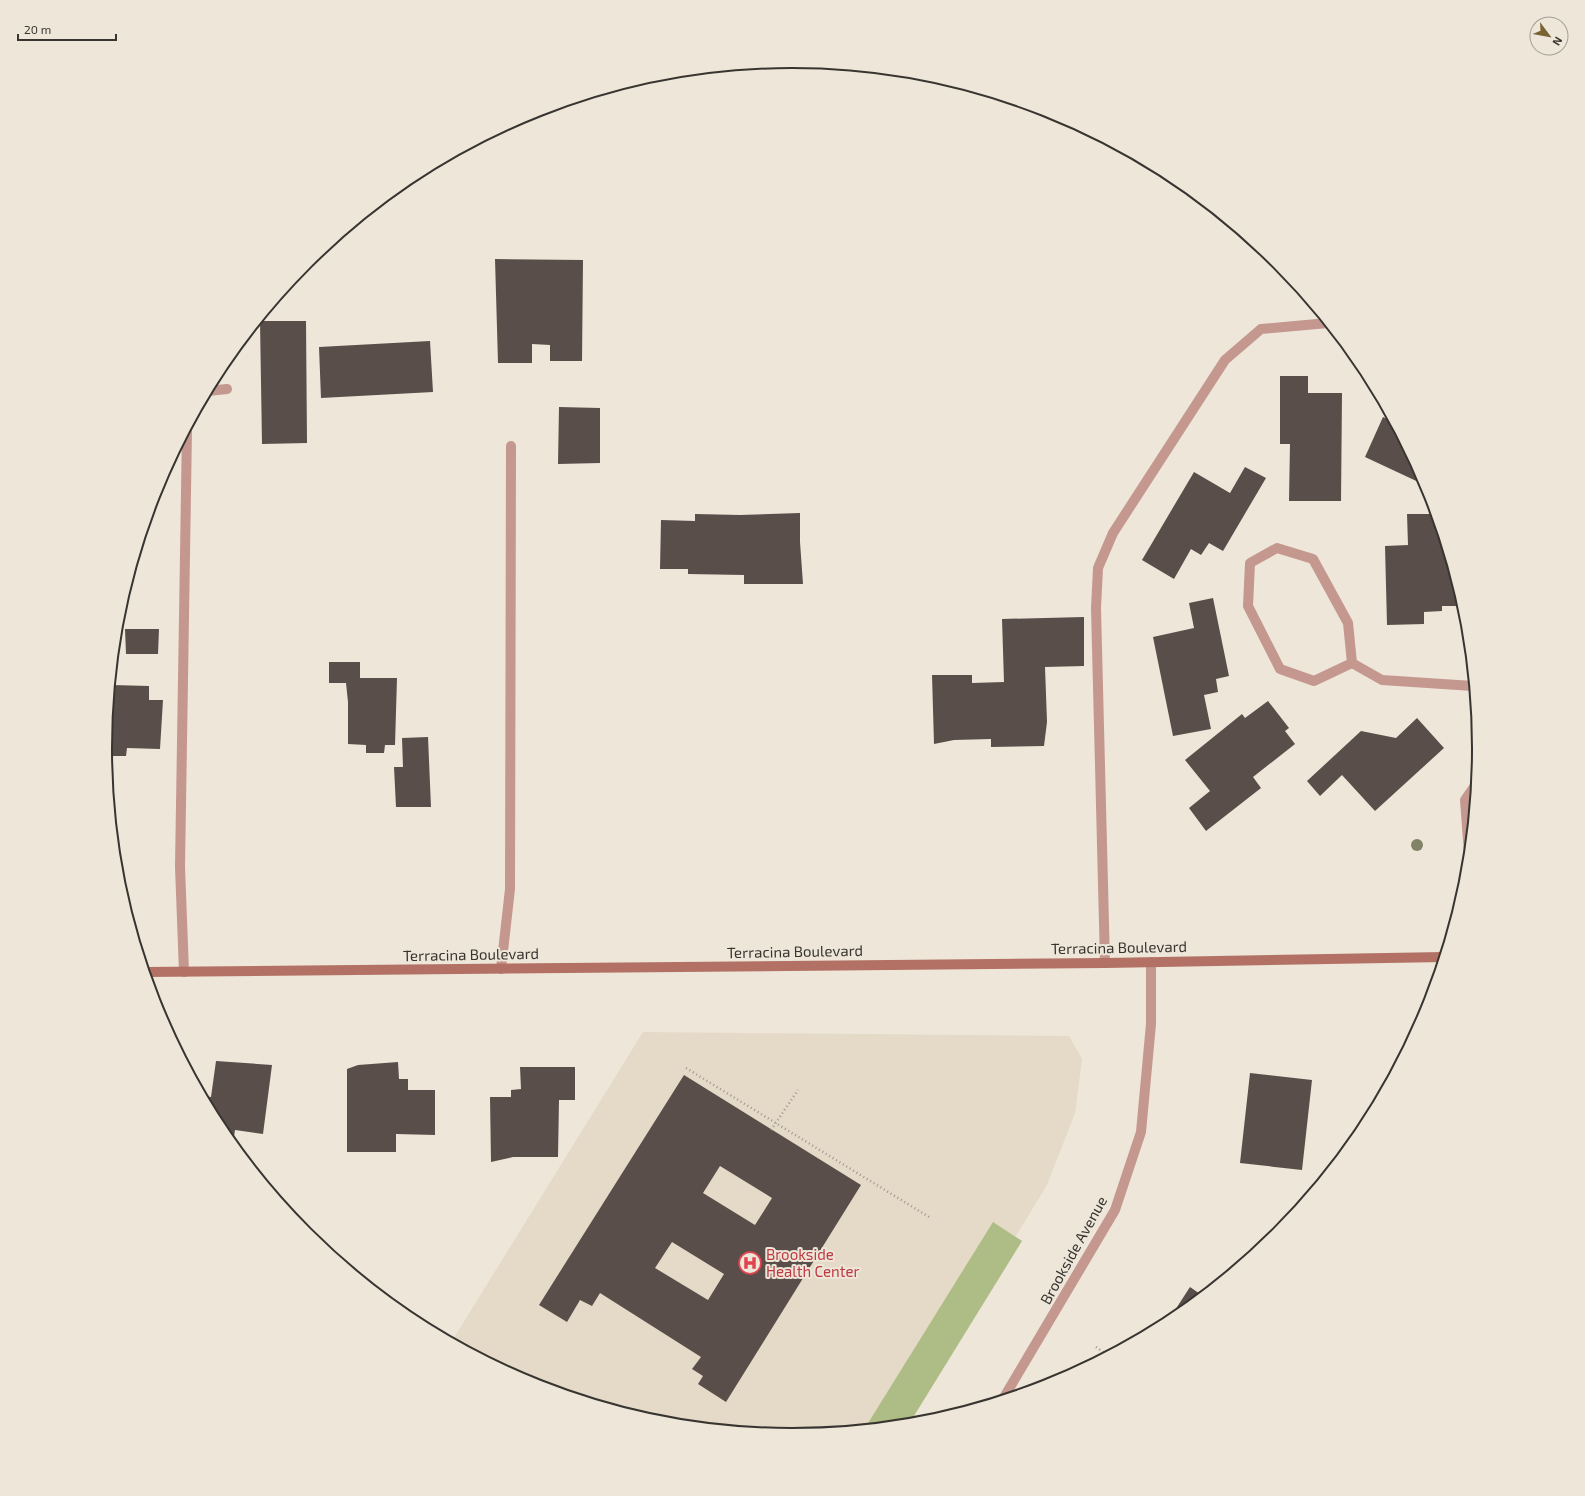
<svg xmlns="http://www.w3.org/2000/svg" width="1585" height="1496" font-family="'Exo 2',sans-serif">
	<style>
		.built { fill: #e4dac7 }
		.green { fill: #aebc85 }
		.building { fill: #5a4e4a; fill-rule: evenodd }
		.lines { fill: none; stroke-linecap: round; stroke-linejoin: round }
		.path { stroke: #9d988f; stroke-width: 2.5; stroke-dasharray: 1 3; stroke-linecap: butt }
		.service { stroke: #c5988f; stroke-width: 10 }
		.minor { stroke: #c5988f; stroke-width: 10 }
		.secondary { stroke: #b27164; stroke-width: 10 }
		.tree { fill: #828366 }
		.labels { text-anchor: middle; dominant-baseline: central; stroke-width: 4; stroke-linejoin: round; paint-order: stroke }
		.street-label { font-size: 15px; fill: #383531; stroke: #ede6d9 }
		.health-label { font-size: 15px; fill: #be3a42; stroke: #ede6d9; text-anchor: start }
		.rim { fill: none; stroke: #383531; stroke-width: 2 }
	</style>
	<rect width="100%" height="100%" fill="#ede6d9"/>
	<path class="built" d="M643,1032L1069,1036L1082,1059L1075,1113L1047,1185L901,1424L792,1435L658,1422L529,1383L452,1341Z"/>
	<path class="green" d="M993,1222L1022,1241L909,1424L865,1428Z"/>
	<path class="building" d="M495,259L583,260L582,361H550V345L532,344V363H498Z
		M260,321H306L307,443L262,444Z
		M430,341L433,392L321,398L319,347Z
		M1280,376H1308V393H1342L1341,501H1289L1290,444H1280Z
		M559,407L600,408V463L558,464Z
		M1383,417L1394,422L1427,486L1365,457Z
		M1245,467L1266,478L1223,551L1209,543L1201,555L1191,549L1174,579L1142,560L1194,472L1230,493Z
		M800,513V542L803,584H744V575L688,574V569H660L661,520L695,521V514L740,515Z
		M1407,514H1436L1455,578L1456,606H1442V611L1424,612V624L1387,625L1385,546L1408,545Z
		M1213,598L1229,676L1216,679L1218,692L1204,695L1211,729L1173,736L1153,637L1194,628L1189,603Z
		M1084,617V666L1045,667L1047,722L1044,746L991,747V739L954,740L934,744L932,675H972V683L1004,682L1002,619Z
		M125,629H159L158,654H126Z
		M329,662H360V678H397L395,745H385L384,753H366V745L348,744V702L346,683H329Z
		M112,685L149,686V700H163L160,749L127,748L126,756H106Z
		M1268,701L1289,728L1285,731L1295,744L1253,777L1261,788L1206,831L1189,808L1210,791L1185,760L1242,714L1245,718Z
		M1417,718L1444,748L1375,811L1342,775L1320,796L1307,781L1361,731L1396,738Z
		M428,737L431,807H396L394,767H403L402,738Z
		M216,1061L272,1065L263,1134L235,1130L233,1144L221,1129L203,1096L211,1097Z
		M398,1062L399,1079H408V1090H435V1135L396,1134V1152H347V1069L358,1065Z
		M520,1067H575V1100H559L558,1157H513L491,1162L490,1097H511V1090L521,1089Z
		M1250,1073L1312,1080L1302,1170L1240,1163Z
		M684,1075L861,1185L726,1402L698,1384L703,1376L692,1369L701,1357L600,1293L592,1306L580,1300L567,1322L539,1305ZM720,1166L772,1198L755,1225L703,1193ZM672,1242L724,1274L708,1300L655,1268Z
		M1190,1287L1203,1296L1174,1319L1166,1324Z"/>
	<g class="lines">
		<path class="path" d="M686,1068L929,1217
			M771,1130L798,1090
			M1096,1347L1107,1355"/>
		<path class="service" d="M208,391L227,389
			M1277,548L1313,559L1348,623L1352,663L1314,681L1280,669L1248,606L1250,563Z
			M1352,663L1382,680L1473,686
			M1469,854L1465,800L1476,784
			M1105,963L1096,608L1098,568L1113,533L1225,360L1261,329L1328,323
			M501,969L510,889L511,446
			M184,972L180,867L187,430"/>
		<path class="minor" d="M1003,1399L1115,1210L1141,1132L1151,1024V962"/>
		<path class="secondary" d="M146,972L1105,963L1444,957"/>
	</g>
	<circle class="tree" cx="1417" cy="845" r="6"/>
	<defs>
		<g id="hospital-ring" transform="scale(1.15)"><circle r="9.5" fill="#ede6d9" stroke="#e0444e" stroke-width="1.5"/><path d="M-5-5h3v3.5h4V-5h3V5h-3V1.5h-4V5h-3Z" fill="#e0444e"/></g>
	</defs>
	<g fill-rule="evenodd">
		<use href="#hospital-ring" x="750" y="1263"/>
	</g>
	<g class="labels">
		<g class="street-label">
			<text transform="translate(1119 947) rotate(-1)">Terracina Boulevard</text>
			<text transform="translate(795 951) rotate(-1)">Terracina Boulevard</text>
			<text transform="translate(471 954) rotate(-1)">Terracina Boulevard</text>
			<text transform="translate(1073 1250) rotate(-61)">Brookside Avenue</text>
		</g>
		<g class="health-label">
			<text x="766" y="1254">Brookside<tspan x="766" dy="17">Health Center</tspan></text>
		</g>
	</g>
	<path d="M0 0H1585V1496H0ZM112 748a680 680 0 1 1 1360 0a680 680 0 1 1-1360 0Z" fill="#ede6d9" fill-rule="evenodd"/>
	<path class="rim" d="M112 748a680 680 0 1 1 1360 0a680 680 0 1 1-1360 0Z"/>
	<g transform="translate(1549 36) rotate(122)"><circle r="19" fill="#ede6d9" stroke="#a59f96"/>
	<path d="M0-3L7 15L0 10L-7 15Z" fill="#7a6333"/>
	<text y="-6" font-size="11" font-weight="bold" text-anchor="middle" fill="#383531">N</text>
	</g>
	<path d="M18 34v6h98v-6" fill="none" stroke="#383531" stroke-width="2"/>
	<text x="24" y="34" font-size="12" fill="#383531" stroke="#ede6d9" stroke-width="3" paint-order="stroke">20 m</text>
</svg>
